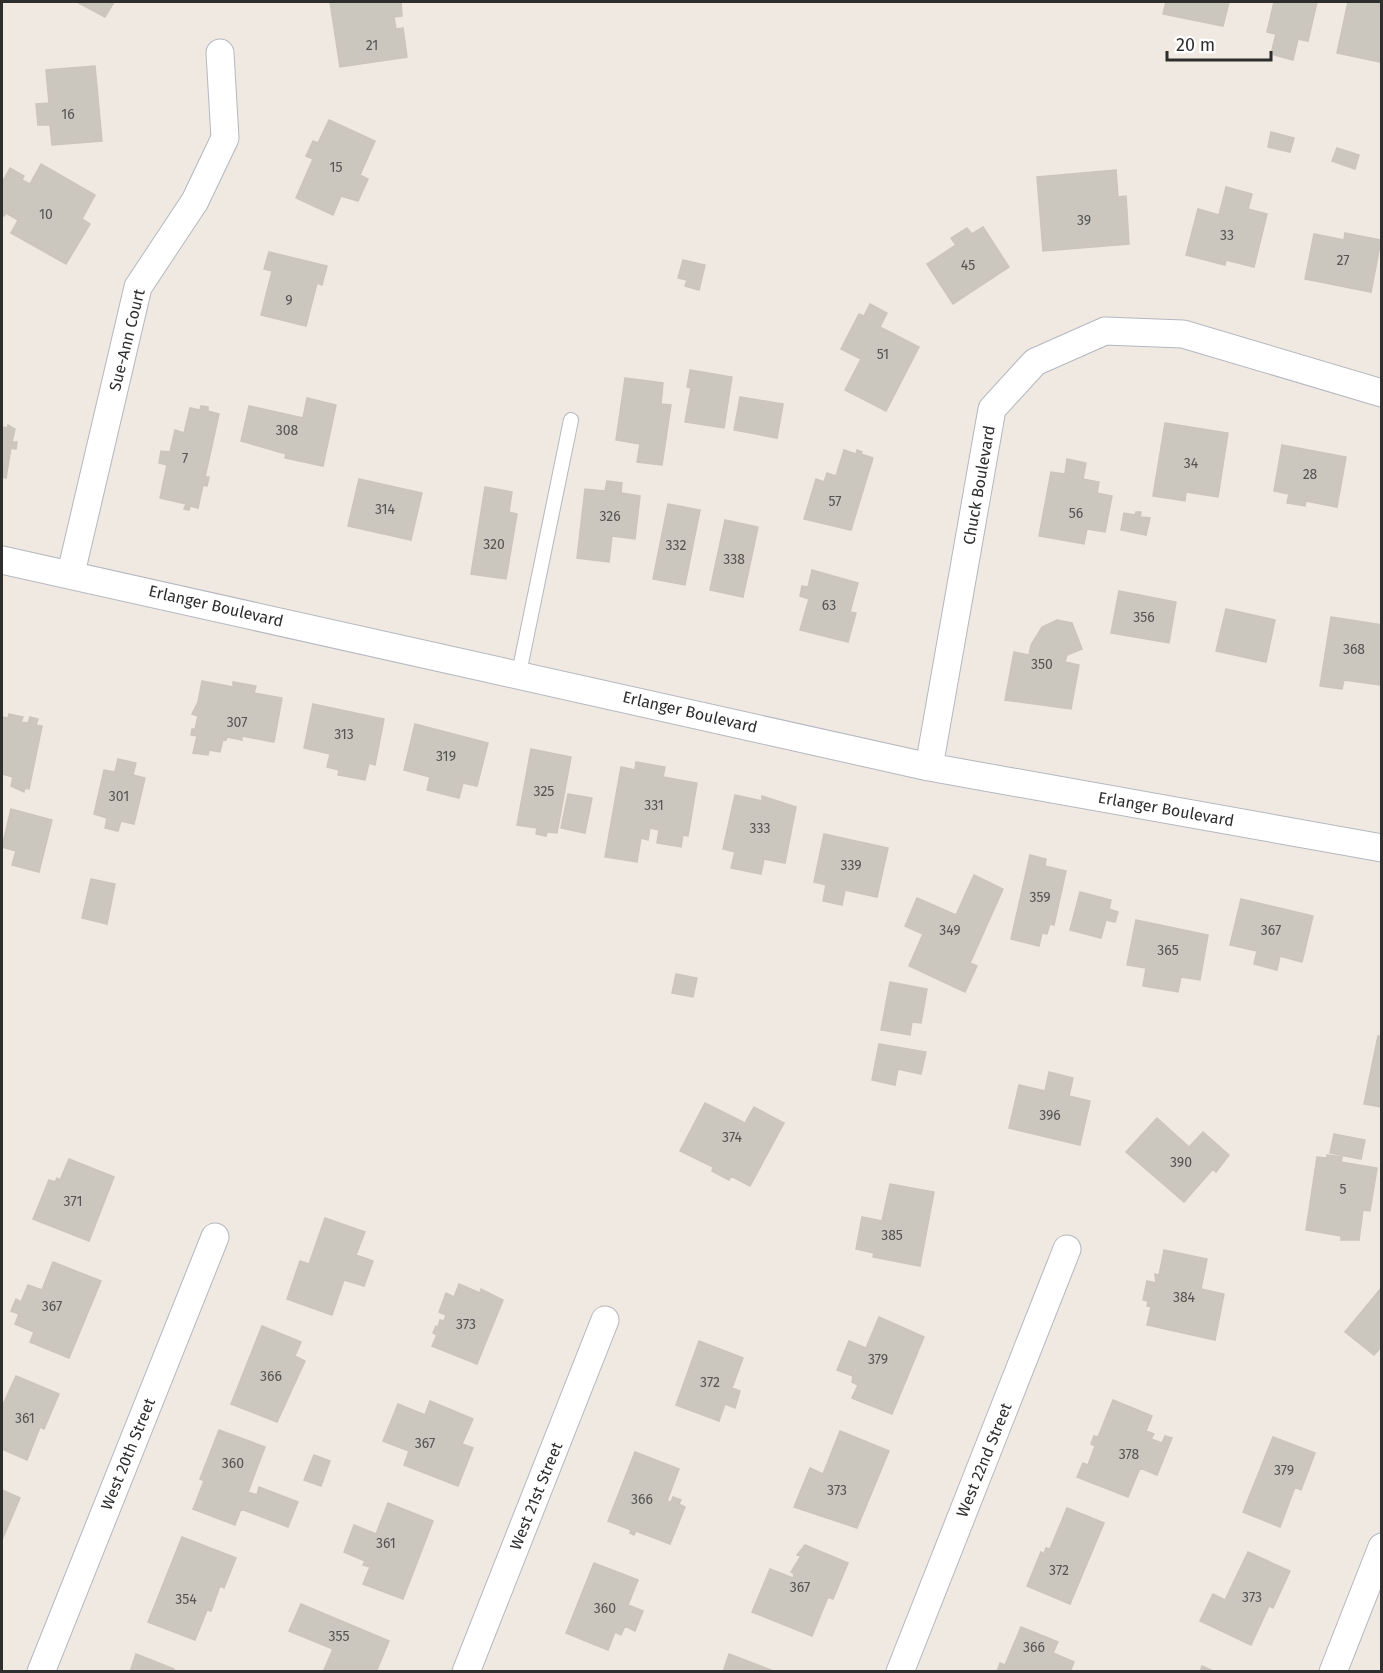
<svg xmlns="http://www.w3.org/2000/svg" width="1383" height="1673" font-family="'Fira Sans',sans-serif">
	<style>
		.building { fill: #cbc7bf; stroke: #cbc5ba; stroke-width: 1.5 }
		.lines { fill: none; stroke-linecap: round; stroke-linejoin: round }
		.service-casing { stroke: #b4b7c1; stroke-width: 16 }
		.minor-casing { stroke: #b4b7c1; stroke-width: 29 }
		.service { stroke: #fff; stroke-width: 14 }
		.minor { stroke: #fff; stroke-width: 27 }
		.labels { text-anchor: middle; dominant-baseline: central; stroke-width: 4.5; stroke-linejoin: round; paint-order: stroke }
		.number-label { font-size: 14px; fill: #555452 }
		.street-label { font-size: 16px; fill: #2e2e2e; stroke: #fff }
	</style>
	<rect width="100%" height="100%" fill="#efe9e1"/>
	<path class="building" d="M77,2H114L105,17Z
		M330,2H401L402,16L394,17L396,29L403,28L407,57L340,67Z
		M1166,2H1234H1229L1223,26L1163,14Z
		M1274,2H1317L1308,41L1298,39L1293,60L1271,54L1276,34L1267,32Z
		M1348,2H1382L1380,62L1337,53Z
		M95,66L102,141L52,145L50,125H38L36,104L49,103L46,70Z
		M329,120L375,141L360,175L368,179L358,201L341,196L333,215L296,198L313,159L306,156L313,141L318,143Z
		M1271,132L1294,138L1290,152L1268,147Z
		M1337,148L1359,155L1355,169L1332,161Z
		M41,164L95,195L82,219L90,224L66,264L11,233L18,220L6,213L4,216L2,215V183L10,168L24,176L22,180L30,184Z
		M1116,170L1118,197L1126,196L1129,244L1043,251L1037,177Z
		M1226,187L1252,194L1248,209L1267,214L1254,267L1226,260L1225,265L1186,255L1198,209L1219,215Z
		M983,227L1009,267L953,304L927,264L956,245L951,238L967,228L972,234Z
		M1345,233L1381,240L1371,292L1305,279L1314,234L1344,240Z
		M269,252L327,266L322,285L317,283L306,326L261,315L272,271L264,269Z
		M683,260L705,265L699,290L685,286L687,280L678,278Z
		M870,304L887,313L880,327L919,347L886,411L845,390L861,359L841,349L859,314L864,316Z
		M690,370L732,377L724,428L685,422L691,388L687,387Z
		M625,378L663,383L661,404L671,405L662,465L637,462L640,444L616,440Z
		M740,397L783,404L777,438L734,430Z
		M307,398L336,405L323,466L285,458L286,454L241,441L249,406L303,418Z
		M201,406L208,407V411L219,414L205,477H209L207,486L203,485L198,508L190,506L189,510L184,509L186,504L160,498L167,465L159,463L161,451L170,452L175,430L184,433L190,408L200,410Z
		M1165,423L1228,433L1218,497L1186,492L1185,501L1153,496Z
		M8,425L15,429L12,442H17L16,449L11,448L6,478L2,477V427L7,428Z
		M1282,445L1346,457L1337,507L1306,501L1305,506L1287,503L1289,494L1274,491Z
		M844,450L856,454L857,450L862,452L861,454L873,458L851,530L804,519L816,479L824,482L827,473L836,476Z
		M1067,459L1086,463L1083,479L1099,482L1097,493L1112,496L1105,532L1087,529L1084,544L1039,536L1051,472L1065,474Z
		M359,479L422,493L411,540L348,526Z
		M607,481L622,483L621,493L640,496L635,539L612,536L609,562L577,558L585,489L605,491Z
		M485,487L512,492L509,512L517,514L506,579L471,574Z
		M668,504L700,510L685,585L653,579Z
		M1136,512H1141L1140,517L1150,518L1146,535L1121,530L1124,513L1135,515Z
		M725,520L758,527L743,597L710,590Z
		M812,570L858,583L850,612L856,613L848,642L800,630L809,599L800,596L802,586L808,587Z
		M1119,591L1176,602L1169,643L1111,633Z
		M1226,609L1275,620L1266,662L1216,651Z
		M1331,617L1382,625L1380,685L1344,680L1342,689L1320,686Z
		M1057,620L1072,623L1082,649L1067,655L1065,662L1079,665L1071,709L1005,700L1014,652L1029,655L1031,645L1042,627Z
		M202,681L233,687V682L256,686L254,693L282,698L274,742L242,736V740L227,737L226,740L223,739L220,752L209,750L208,755L193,753L197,736L191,735L192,729H195L198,716L192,714L198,702Z
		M313,704L384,719L375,765L369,763L365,780L338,775L339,770L327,767L330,754L304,748Z
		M9,714L23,717L21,722L28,723L30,717L38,719L36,725L42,726L29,789L25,788L24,792L11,786L13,777L2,774V717L8,718Z
		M415,724L488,743L477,786L463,783L459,798L427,790L430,777L404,770Z
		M531,749L571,757L557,833L547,832L546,836L536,834L537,828L517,825Z
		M118,759L136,763L133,775L145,778L134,824L121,821L118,831L105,828L107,818L94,814L104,770L115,772Z
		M636,762L665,767L663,777L697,783L688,836L683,835L681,847L657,843L659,830L650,828L648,840L641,838L637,862L605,857L621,767L635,770Z
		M568,794L592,798L585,833L561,828Z
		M735,795L762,801V796L796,807L785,863L764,859L761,874L731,868L735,852L723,849Z
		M11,809L52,820L39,872L12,865L16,851L2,847Z
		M824,834L888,848L877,897L845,890L842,905L823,901L826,885L814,882Z
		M1030,855L1046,859L1045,866L1066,871L1054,925L1050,924L1047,934L1042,933L1039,946L1011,939Z
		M974,875L1003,889L970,963L977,966L965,992L909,966L923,934L905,926L917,898L956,915Z
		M91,879L115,884L107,924L82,918Z
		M1080,892L1111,900L1109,909L1118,912L1115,922L1106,920L1101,938L1070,930Z
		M1241,899L1313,916L1302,962L1280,956L1277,970L1254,964L1257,951L1230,945Z
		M1136,920L1208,935L1200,980L1181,977L1178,992L1143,986L1146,968L1127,965Z
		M676,974L697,978L693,997L672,993Z
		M890,982L927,989L921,1023L912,1022L910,1035L881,1030Z
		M1378,1036H1382V1107L1364,1104Z
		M879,1044L926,1052L921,1074L898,1069L895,1085L872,1080Z
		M1049,1072L1073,1078L1069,1096L1090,1101L1080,1145L1009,1128L1019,1085L1045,1091Z
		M705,1103L745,1123L754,1107L784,1123L750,1186L731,1176L729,1180L712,1171L713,1167L680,1151Z
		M1157,1118L1189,1147L1203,1132L1229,1155L1216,1172L1213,1169L1184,1202L1126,1152Z
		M1334,1134L1365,1140L1361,1159L1330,1153Z
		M1327,1155L1342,1157L1341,1162L1377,1168L1370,1211L1363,1210L1359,1240H1341V1236L1306,1230L1317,1157L1327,1158Z
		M69,1159L114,1177L89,1241L33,1219L49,1180L55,1182L57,1178L60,1180Z
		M890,1184L934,1192L920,1266L873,1257L874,1253L856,1249L862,1217L882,1221Z
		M325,1218L365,1232L356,1255L373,1261L364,1286L344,1280L332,1315L287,1299L300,1261L309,1264Z
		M1164,1250L1207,1259L1201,1289L1224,1294L1215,1340L1147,1325L1151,1307L1147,1306L1148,1301L1143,1300L1147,1281L1156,1283L1155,1274L1159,1275Z
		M53,1262L101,1281L69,1358L30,1342L34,1332L15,1324L19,1314L11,1311L16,1299L21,1302L28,1285L42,1290Z
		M459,1284L480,1293L481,1289L503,1300L477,1364L432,1346L437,1335L433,1333L436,1326L438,1327L440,1320L444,1321L446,1315L439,1312L446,1293L454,1297Z
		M1382,1287V1346L1374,1355L1345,1332Z
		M879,1317L924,1337L892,1414L852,1398L858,1385L852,1382L853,1376L837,1370L849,1341L866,1348Z
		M262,1326L301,1342L295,1356L305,1361L277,1422L231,1404Z
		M699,1341L743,1358L732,1388L740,1391L735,1408L725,1404L719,1421L676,1405Z
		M16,1376L59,1394L44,1429L40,1427L27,1460L2,1449V1407Z
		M1113,1400L1152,1416L1146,1431L1154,1434L1151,1439L1162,1443L1165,1436L1172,1438L1157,1475L1140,1468L1128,1497L1077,1477L1083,1463L1088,1465L1095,1446L1091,1444L1094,1436L1098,1437Z
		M430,1401L473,1419L462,1444L473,1448L458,1486L404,1465L409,1451L383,1441L398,1404L425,1415Z
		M219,1430L265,1447L248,1492L257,1495L259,1487L298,1502L288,1527L241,1509L235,1525L193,1509L204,1481L200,1479Z
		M840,1431L889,1451L857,1528L794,1507L810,1468L823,1474Z
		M1273,1437L1315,1453L1301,1490L1295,1487L1280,1527L1243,1512Z
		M635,1452L679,1469L667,1501L671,1502L673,1497L681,1500L679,1504L685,1507L670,1544L636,1531L634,1535L630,1533L631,1530L608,1521Z
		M314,1455L330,1461L321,1486L304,1480Z
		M2,1490L20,1498L2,1540Z
		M388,1503L433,1521L403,1599L363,1584L370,1567L363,1565L365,1561L344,1552L354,1525L376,1534Z
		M1067,1508L1104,1523L1070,1604L1027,1586L1041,1552L1044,1554L1046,1548L1050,1549Z
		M182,1537L236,1558L224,1588L220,1586L211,1611L207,1610L195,1640L148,1622Z
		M805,1545L848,1563L833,1599L828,1597L812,1636L752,1612L770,1569L793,1578L794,1574L791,1572L801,1556L797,1555Z
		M1248,1552L1290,1571L1273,1608L1269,1606L1251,1645L1200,1621L1213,1594L1225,1600Z
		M594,1563L638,1580L628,1605L643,1611L635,1631L625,1626L621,1635L615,1632L608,1650L566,1633Z
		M301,1604L389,1641L376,1672H323L333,1649L289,1631Z
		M1021,1627L1058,1642L1053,1653L1074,1662L1070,1672H997L1000,1663L1005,1665Z
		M136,1654L174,1669L173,1672H130Z
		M729,1654L776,1672H723Z
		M1202,1666L1215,1672H1200Z"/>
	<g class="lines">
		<g class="service-casing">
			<path id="service" d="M519,673L571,420"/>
		</g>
		<g class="minor-casing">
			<path id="minor" d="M2,560L929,767L1382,848
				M71,573L138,287L195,201L225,138L220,53
				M929,767L992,409L1035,362L1105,331L1183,334L1382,393
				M41,1672L215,1237
				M466,1672L605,1320
				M900,1672L1067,1249
				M1333,1672L1382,1547"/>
		</g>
		<use href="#service" class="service"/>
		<use href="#minor" class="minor"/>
	</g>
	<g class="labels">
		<g class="number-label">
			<text x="372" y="45">21</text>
			<text x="68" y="114">16</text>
			<text x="336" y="167">15</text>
			<text x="46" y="214">10</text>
			<text x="1084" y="220">39</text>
			<text x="1227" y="235">33</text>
			<text x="1343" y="260">27</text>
			<text x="968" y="265">45</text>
			<text x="289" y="300">9</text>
			<text x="883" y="354">51</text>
			<text x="287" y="430">308</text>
			<text x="185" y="458">7</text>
			<text x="1191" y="463">34</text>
			<text x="1310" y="474">28</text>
			<text x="835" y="501">57</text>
			<text x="385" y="509">314</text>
			<text x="1076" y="513">56</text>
			<text x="610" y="516">326</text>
			<text x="494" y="544">320</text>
			<text x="676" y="545">332</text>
			<text x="734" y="559">338</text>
			<text x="829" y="605">63</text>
			<text x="1144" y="617">356</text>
			<text x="1354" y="649">368</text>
			<text x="1042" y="664">350</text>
			<text x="237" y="722">307</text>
			<text x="344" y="734">313</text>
			<text x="446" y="756">319</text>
			<text x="544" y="791">325</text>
			<text x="119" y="796">301</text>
			<text x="654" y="805">331</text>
			<text x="760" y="828">333</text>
			<text x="851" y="865">339</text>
			<text x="1040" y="897">359</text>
			<text x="950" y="930">349</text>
			<text x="1271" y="930">367</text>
			<text x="1168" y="950">365</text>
			<text x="1050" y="1115">396</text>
			<text x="732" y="1137">374</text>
			<text x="1181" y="1162">390</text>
			<text x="1343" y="1189">5</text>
			<text x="73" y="1201">371</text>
			<text x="892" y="1235">385</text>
			<text x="1184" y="1297">384</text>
			<text x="52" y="1306">367</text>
			<text x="466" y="1324">373</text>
			<text x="878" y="1359">379</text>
			<text x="271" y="1376">366</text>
			<text x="710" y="1382">372</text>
			<text x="25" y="1418">361</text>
			<text x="425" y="1443">367</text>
			<text x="1129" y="1454">378</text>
			<text x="233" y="1463">360</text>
			<text x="1284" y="1470">379</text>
			<text x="837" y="1490">373</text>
			<text x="642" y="1499">366</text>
			<text x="386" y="1543">361</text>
			<text x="1059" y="1570">372</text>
			<text x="800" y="1587">367</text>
			<text x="1252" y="1597">373</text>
			<text x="186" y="1599">354</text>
			<text x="605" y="1608">360</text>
			<text x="339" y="1636">355</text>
			<text x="1034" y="1647">366</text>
		</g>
		<g class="street-label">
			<text transform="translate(127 340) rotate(-76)">Sue-Ann Court</text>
			<text transform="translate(979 485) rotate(-80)">Chuck Boulevard</text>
			<text transform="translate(216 606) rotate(13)">Erlanger Boulevard</text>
			<text transform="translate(690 712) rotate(13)">Erlanger Boulevard</text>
			<text transform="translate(1166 809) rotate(10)">Erlanger Boulevard</text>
			<text transform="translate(128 1454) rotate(-68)">West 20th Street</text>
			<text transform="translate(984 1460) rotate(-68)">West 22nd Street</text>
			<text transform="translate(536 1496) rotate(-68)">West 21st Street</text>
		</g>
	</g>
	<rect width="1383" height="1673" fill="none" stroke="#2e2e2e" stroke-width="6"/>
	<path d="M1167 51v9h104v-9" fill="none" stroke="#2e2e2e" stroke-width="3"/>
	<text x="1176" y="51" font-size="18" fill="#2e2e2e" stroke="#ffffff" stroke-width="4.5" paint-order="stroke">20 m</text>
</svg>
